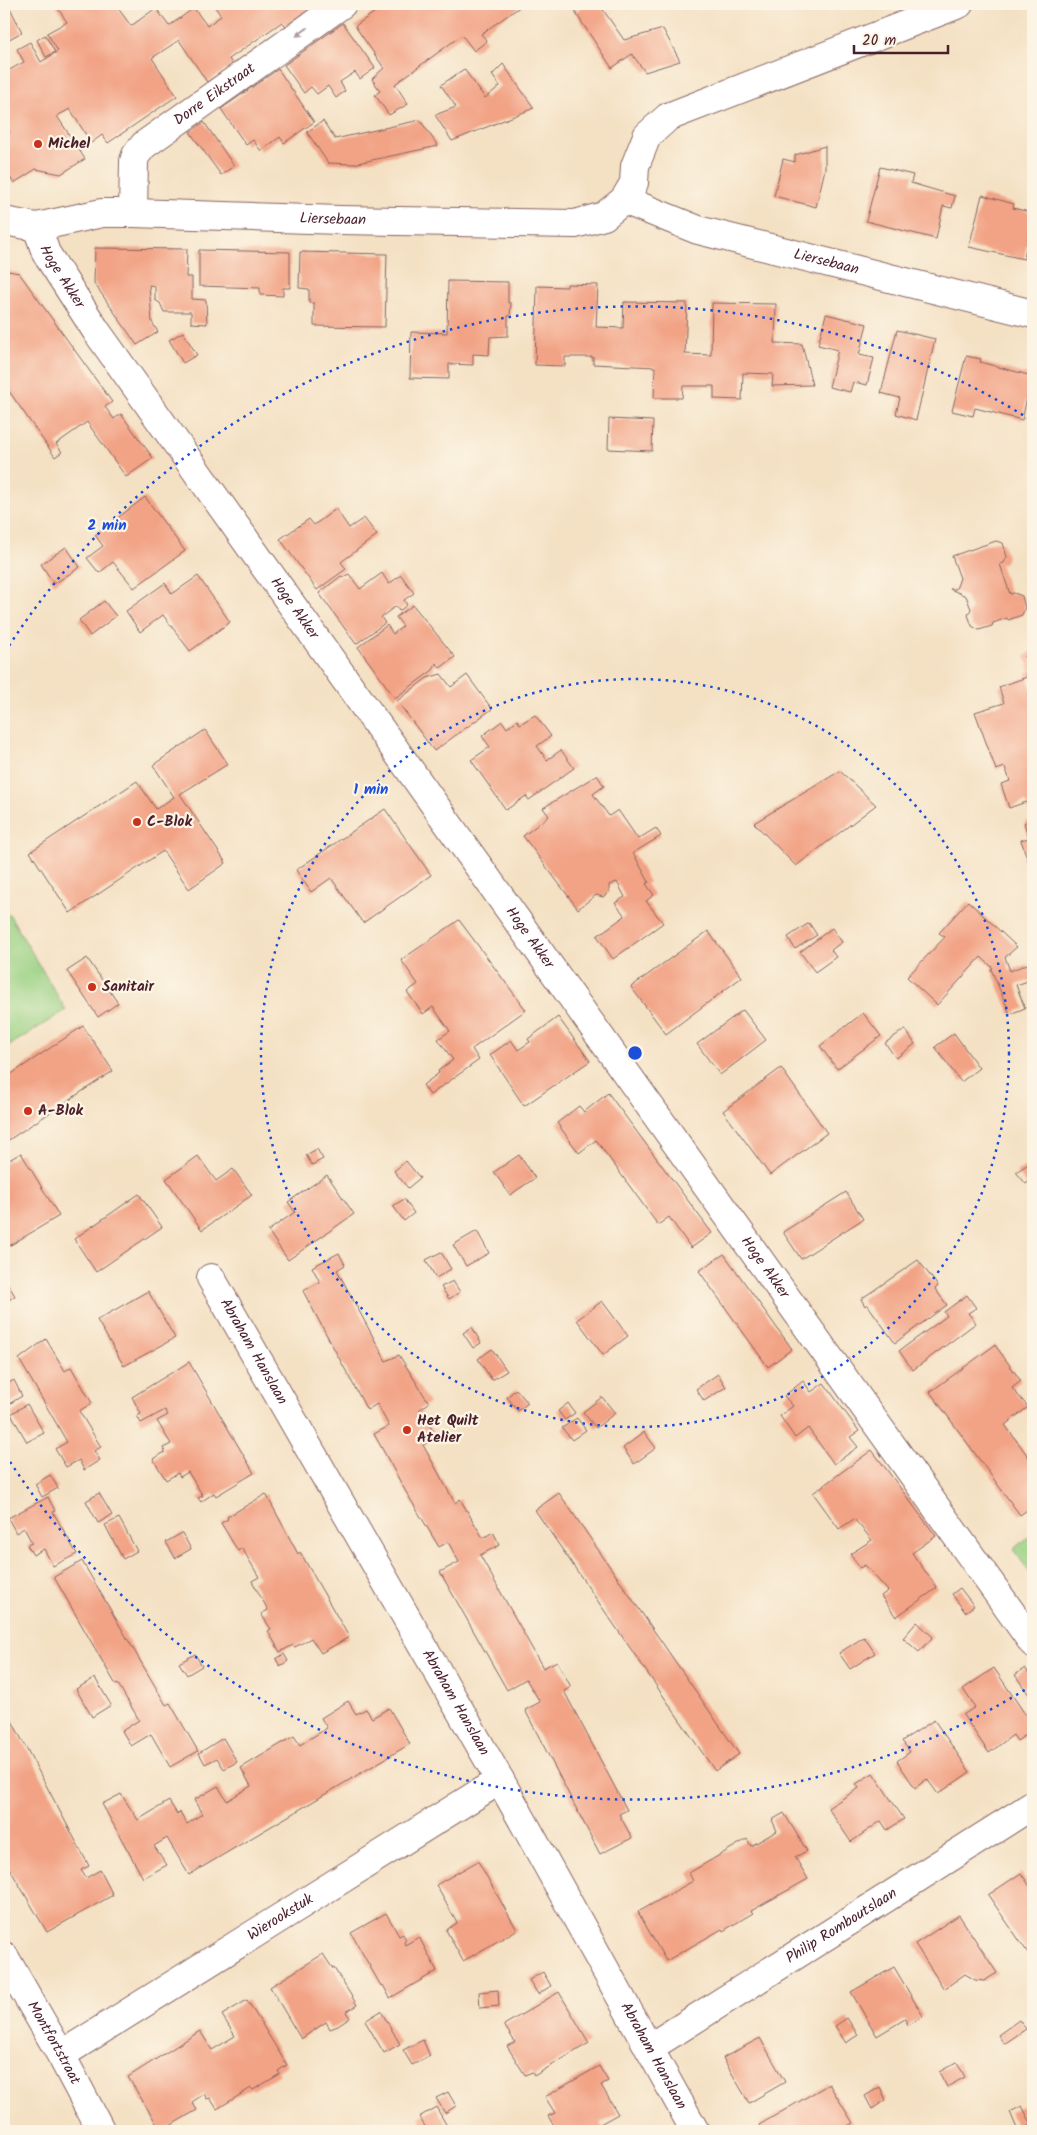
<svg xmlns="http://www.w3.org/2000/svg" width="1037" height="2135" font-family="Kalam,sans-serif">
	<style>
		.green { fill: #98d082; stroke: #717856 }
		.building { fill: #f2a385 }
		.lines { fill: none; stroke-linecap: round; stroke-linejoin: round }
		.minor-casing { stroke: #866361; stroke-width: 30 }
		.minor { stroke: #fff; stroke-width: 28 }
		.oneway { fill: #ae9aa0 }
		.ring { fill: none; stroke: #1d4ed8; stroke-width: 2.5; stroke-dasharray: 2.5 5 }
		.poi-dot { fill: #c8321e; stroke: #fcf5e5; stroke-width: 2 }
		.labels { text-anchor: middle; dominant-baseline: central; stroke-width: 4.5; stroke-linejoin: round; paint-order: stroke }
		.street-label { font-size: 15px; fill: #4a1f2b; stroke: #fcf5e5 }
		.poi-label { font-size: 15px; font-weight: bold; fill: #4a1f2b; stroke: #fcf5e5; text-anchor: start }
		.centre { fill: #1d4ed8; stroke: #fcf5e5; stroke-width: 2.5 }
		.ring-label { font-size: 15px; text-anchor: middle; font-weight: bold; fill: #1d4ed8; stroke: #fcf5e5; stroke-width: 4.5; stroke-linejoin: round; paint-order: stroke }
	</style>
	<rect width="100%" height="100%" fill="#fcf5e5"/>
	<filter id="ink" filterUnits="userSpaceOnUse"><feTurbulence type="fractalNoise" baseFrequency=".02" numOctaves="2"/><feDisplacementMap in="SourceGraphic" scale="10" xChannelSelector="R" yChannelSelector="G"/><feConvolveMatrix kernelMatrix="1 2 1 2 8 2 1 2 1" color-interpolation-filters="sRGB"/></filter>
	<filter id="wash" filterUnits="userSpaceOnUse"><feTurbulence type="fractalNoise" baseFrequency=".0096" numOctaves="4" result="noise"/><feDisplacementMap in="SourceGraphic" scale="20" xChannelSelector="R" yChannelSelector="G"/><feGaussianBlur stdDeviation="1.12" result="paint"/><feColorMatrix in="noise" values="0 0 0 0 0 0 0 0 0 0 0 0 0 0 0 0 0 1.4 0 .05"/><feComposite in="paint" operator="in"/></filter>
	<g filter="url(#wash)">
		<rect width="100%" height="100%" fill="#f4e1c4"/>
		<path class="green" d="M9,914L66,1010L4,1049V917Z
			M1033,1534V1577L1013,1549Z"/>
		<g id="blocks">
			<path class="building" d="M8,4L22,32L4,42V5Z
				M55,4H115L131,26L156,8L169,26L194,8L207,26L221,16L213,4H317L286,26L282,22L229,59L233,65L207,82L179,40L152,58L177,96L108,143L102,135L91,143L70,109L57,116L85,159L61,174L36,169L14,183L4,169V137L10,132L4,121V73L24,62L17,49L30,42L41,62L58,51L47,33L67,22Z
				M386,4H524L481,34L487,41L474,51L462,35L395,84L408,104L389,115L375,95L380,91L372,79L384,68L355,26Z
				M586,4H599L624,40L663,29L680,61L645,72L632,54L612,68L575,12Z
				M343,23L375,68L360,79L355,72L340,82L345,91L336,98L328,86L317,94L311,87L304,93L284,65Z
				M45,35L55,52L46,57L37,40Z
				M503,64L534,108L452,141L435,115L456,107L441,85L464,69L485,98L500,86L492,75Z
				M278,69L314,122L284,143L280,137L261,151L253,140L246,145L221,109Z
				M420,120L438,146L353,164L328,163L307,132L323,121L335,139Z
				M204,122L234,166L221,175L190,132Z
				M825,146V169L816,207L774,196L783,159L795,162V155Z
				M880,167L913,175L911,183L955,196L952,208L943,206L936,239L866,221Z
				M982,195L1014,204L1013,208L1033,213L1024,259L969,247Z
				M95,248L187,249L186,277H192V299L206,300L207,324L191,323V312H164L160,303L155,300V286L149,285L152,322L158,332L137,345L94,283Z
				M199,250L290,252V288H283V296L260,295V288L199,286Z
				M300,252L387,254L385,327L314,326V303H309V289L299,288Z
				M8,271L19,273L112,402L105,407L114,419L121,414L153,458L126,477L87,422L56,444L62,452L55,457L4,384V274Z
				M448,281L508,282V303H511L510,316H508V336L490,337L489,355L473,354V365L449,364V379L410,378L411,332L447,333Z
				M567,284L598,285L596,327L623,328L624,302L687,303L685,354L711,355L712,303L776,304L775,343L802,344L812,385L772,386L773,374L743,373L742,400L714,399V386H683L682,398H654L655,367L593,364V357H565V366L535,365L537,286L567,287Z
				M826,314L867,324L859,355L874,358L867,385L853,382L850,392L829,387L838,350L818,345Z
				M897,330L935,339L916,420L896,414L900,398L881,393Z
				M183,332L197,355L183,363L169,340Z
				M966,356L981,359L980,362L1032,376L1022,420L975,408L973,416L952,411Z
				M609,419L653,421L652,451L608,449Z
				M145,497L185,551L134,588L113,562L99,573L87,558L103,546L95,535Z
				M336,509L349,528L364,518L377,535L341,562L346,569L317,590L280,539L309,519L314,525Z
				M996,541L1003,543L1007,557L1004,563L1000,564L1010,594L1014,593L1022,596L1025,608L1022,615L1008,620L1007,618L993,623L992,626L979,630L972,626L968,615L971,609L966,596L950,589H956L960,578L952,556Z
				M66,547L80,567L54,584L41,564Z
				M382,573L389,584L401,575L414,593L404,600L407,605L399,611L396,606L381,617L385,623L356,644L319,593L341,576L343,577L349,574L360,589Z
				M198,576L230,622L190,651L163,615L140,632L126,611L165,583L172,594Z
				M104,601L116,616L90,636L79,620Z
				M413,605L455,657L440,668L436,663L433,670L395,698L358,647L387,625L393,634L403,626L396,617Z
				M1033,650V676L1028,678L1033,693V757L1031,758L1033,766V866L1030,867L1021,840L1029,838L1024,823L1032,819L1026,802L1009,808L1001,784L1010,781L1005,767L996,770L975,712L1004,703L999,687L1027,677L1026,673L1030,671L1025,656Z
				M441,674L451,687L467,675L492,709L434,751L397,701L427,678Z
				M535,715L551,736L537,746L547,760L561,750L574,768L529,800L526,796L506,810L471,760L490,747L482,736L502,721L507,728L517,720L520,724Z
				M205,730L228,764L180,794L226,863L189,889L163,851L70,913L30,852L137,781L156,809L174,797L153,765Z
				M840,771L876,805L796,866L754,823Z
				M597,775L604,786L593,794L609,816L618,810L638,839L656,828L661,836L633,853L649,882L646,884L654,895L646,901L663,923L613,959L597,936L625,916L615,903L625,897L617,882L609,885V892L603,897L596,895L578,909L523,836L549,816L543,808Z
				M385,809L431,875L363,923L331,878L311,892L296,870Z
				M968,901L1017,947L1005,957L1010,971L1027,964L1031,972V980L1016,985L1025,1008L1010,1014L991,969L993,968L981,957L937,1005L907,977L945,937L939,933Z
				M459,920L526,1010L472,1049L479,1060L430,1095L423,1085L439,1073L438,1071L453,1060L438,1039L450,1031L433,1007L423,1014L407,992L418,984L401,960Z
				M809,923L817,935L795,949L788,937Z
				M832,928L842,942L831,950L836,957L815,972L800,952Z
				M708,931L742,977L666,1034L631,987Z
				M87,958L118,1003L98,1017L67,971Z
				M743,1010L766,1040L720,1075L697,1044Z
				M863,1013L881,1036L837,1069L820,1046Z
				M558,1017L590,1061L524,1106L490,1055L511,1040L518,1050L530,1042L528,1039Z
				M83,1026L113,1071L4,1143V1079Z
				M905,1029L915,1044L896,1058L885,1043Z
				M954,1033L979,1068L961,1082L935,1047Z
				M781,1068L827,1133L770,1175L723,1111Z
				M608,1093L712,1233L691,1248L669,1217L658,1225L596,1140L579,1153L557,1123L579,1106L584,1112Z
				M317,1149L323,1159L312,1165L306,1155Z
				M21,1153L59,1216L4,1249V1163Z
				M519,1155L535,1178L510,1195L494,1172Z
				M198,1156L216,1181L233,1169L252,1195L202,1230L166,1179Z
				M406,1161L420,1178L408,1188L394,1171Z
				M1033,1161V1178L1026,1184L1016,1172Z
				M327,1175L354,1214L288,1260L268,1231L295,1212L288,1202Z
				M846,1192L863,1219L801,1259L783,1232Z
				M139,1194L162,1227L96,1272L74,1239Z
				M404,1199L414,1213L404,1221L393,1206Z
				M477,1231L489,1253L466,1266L453,1245Z
				M441,1252L451,1269L436,1278L426,1260Z
				M339,1253L345,1265L337,1270L386,1361L399,1355L429,1403L419,1410L437,1437L423,1445L455,1503L460,1499L483,1538L493,1532L500,1545L480,1555L543,1668L557,1661L571,1687L564,1691L627,1810L619,1814L632,1838L600,1854L525,1710L540,1702L526,1679L507,1690L440,1572L459,1562L448,1542L439,1547L406,1492L374,1434L389,1426L377,1404L367,1410L303,1291L320,1282L312,1267Z
				M724,1254L792,1349L768,1367L699,1271Z
				M918,1260L938,1286L935,1289L947,1305L895,1343L867,1304L865,1306L861,1299Z
				M4,1277L15,1296L4,1303Z
				M453,1281L460,1292L449,1299L441,1287Z
				M148,1291L175,1338L124,1366L97,1320Z
				M967,1295L976,1308L968,1313L976,1323L913,1370L899,1351L947,1316L944,1312Z
				M602,1301L628,1336L603,1355L577,1320Z
				M472,1327L481,1343L473,1348L463,1333Z
				M46,1339L65,1371L71,1367L92,1403L79,1411L101,1447L94,1451L100,1460L84,1470L79,1460L66,1467L55,1449L67,1442L19,1359Z
				M995,1345L1021,1381L1012,1388L1028,1407L1005,1425L1033,1463V1506L1020,1515L930,1392Z
				M492,1349L507,1371L492,1380L478,1359Z
				M189,1362L254,1473L216,1496L214,1493L201,1502L198,1498L203,1496L188,1472L180,1477L178,1473L166,1480L153,1459L165,1452L163,1448L171,1444L157,1421L168,1415L165,1410L141,1423L137,1416L141,1414L132,1397Z
				M718,1374L726,1387L704,1401L696,1389Z
				M14,1380L22,1396L9,1404L4,1393V1386Z
				M803,1381L811,1392L824,1383L859,1431L850,1437L858,1447L834,1464L808,1428L795,1438L780,1416L793,1406L784,1396Z
				M516,1389L528,1403L518,1411L507,1397Z
				M602,1397L615,1413L596,1428L583,1412Z
				M568,1403L575,1413L565,1420L558,1411Z
				M27,1404L44,1433L27,1442L11,1414Z
				M577,1418L586,1430L572,1440L562,1428Z
				M644,1432L656,1448L634,1464L623,1448Z
				M872,1450L936,1536L912,1553L937,1588L896,1617L881,1596L888,1591L865,1565L860,1568L850,1554L872,1540L854,1519L839,1529L813,1493Z
				M50,1475L58,1488L42,1497L35,1484Z
				M99,1493L112,1515L98,1523L86,1501Z
				M559,1493L739,1754L715,1771L535,1510Z
				M266,1494L298,1554L300,1552L349,1637L321,1653L311,1638L295,1647L293,1645L280,1652L268,1631L271,1629L261,1614L268,1610L252,1581L259,1577L242,1548L238,1551L221,1523L228,1519L227,1517Z
				M48,1497L55,1511L53,1512L77,1554L53,1566L44,1549L33,1555L27,1545L32,1543L24,1528L16,1533L8,1518Z
				M119,1518L137,1551L123,1559L105,1525Z
				M182,1533L191,1549L175,1558L166,1542Z
				M82,1561L166,1705L170,1703L198,1751L170,1767L151,1734L131,1746L122,1731L139,1720L118,1684L116,1685L54,1577Z
				M960,1588L974,1606L965,1612L952,1594Z
				M917,1622L933,1637L919,1652L903,1638Z
				M864,1637L875,1653L850,1669L839,1653Z
				M195,1654L202,1666L187,1675L179,1663Z
				M284,1654L288,1661L280,1666L276,1659Z
				M994,1668L1033,1726V1730L1017,1741L1013,1735L989,1753L963,1715L975,1707L963,1689Z
				M1025,1668L1033,1679L1032,1699L1015,1675Z
				M95,1678L111,1705L92,1717L76,1689Z
				M348,1701L356,1714L366,1709L372,1718L389,1708L410,1744L189,1875L167,1838L154,1846L167,1865L143,1878L102,1804L121,1794L138,1820L169,1801L177,1814L180,1812L187,1824L202,1814L194,1800L218,1786L227,1801L251,1786L241,1768L294,1736L300,1745L327,1728L321,1718Z
				M4,1706L89,1866L81,1870L86,1878L100,1870L113,1895L47,1932L4,1859L6,1858L4,1853Z
				M934,1720L970,1772L938,1794L927,1779L915,1788L897,1761L910,1752L902,1741Z
				M223,1738L237,1762L224,1769L217,1758L205,1764L199,1753Z
				M873,1773L904,1819L887,1830L881,1821L851,1842L828,1808L859,1788L856,1784Z
				M784,1813L807,1851L795,1857L808,1879L751,1911L753,1913L723,1931L722,1929L666,1961L638,1912L693,1881L689,1873L747,1839L751,1846L777,1831L772,1820Z
				M478,1861L517,1930L463,1961L446,1930L457,1923L436,1885Z
				M1021,1873L1033,1891V1949L1028,1953L988,1895Z
				M386,1913L399,1936L403,1934L406,1940L404,1942L405,1945L419,1937L437,1971L390,1998L383,1985L381,1986L351,1933Z
				M959,1915L997,1973L984,1981L975,1980L965,1974L944,1989L915,1944Z
				M323,1954L333,1969L334,1968L357,2005L346,2012L350,2018L338,2026L330,2029L326,2022L301,2039L270,1987Z
				M894,1967L923,2016L908,2025L905,2019L877,2036L851,1992Z
				M543,1972L551,1986L538,1994L529,1980Z
				M498,1990L499,2006L480,2008L479,1992Z
				M559,1992L589,2043L534,2076L532,2072L525,2075L507,2046L515,2042L504,2025Z
				M247,2000L287,2065L278,2071L280,2074L253,2090L251,2088L217,2109L210,2098L207,2099L204,2094L192,2102L197,2110L161,2131L128,2077L200,2031L212,2050L235,2036L222,2015Z
				M381,2011L400,2044L384,2053L365,2021Z
				M847,2018L858,2035L846,2043L835,2026Z
				M1019,2020L1026,2029L1004,2044L998,2035Z
				M760,2038L785,2082L749,2103L723,2058Z
				M423,2040L430,2056L412,2065L403,2050Z
				M957,2062L965,2077L947,2087L939,2072Z
				M599,2066L608,2081L601,2085L618,2114L600,2124L604,2129L601,2131H557L548,2116L555,2113L545,2097Z
				M829,2084L853,2123L839,2131H762L759,2125Z
				M880,2087L886,2100L872,2109L865,2096Z
				M448,2092L456,2106L445,2113L436,2098Z
				M1022,2106L1032,2125L1018,2131L1010,2112Z
				M436,2107L450,2131H428L419,2117Z"/>
		</g>
	</g>
	<g filter="url(#ink)">
		<use href="#blocks" fill-opacity="0" stroke="#866361" stroke-width="1"/>
		<g class="lines">
			<g class="minor-casing">
				<g id="minor">
					<path id="s1" d="M624,200L698,230L1033,314"/>
					<path id="s2" d="M133,213L134,161L136,155L144,145L342,4"/>
					<path id="s3" d="M4,221L37,227L102,213H133L340,220L575,224L604,216L624,200L634,183L635,166L647,136L668,117L959,4"/>
					<path id="s4" d="M37,227L46,253L97,332L1033,1643"/>
					<path id="s5" d="M211,1278L500,1780L695,2131"/>
					<path id="s6" d="M4,1956L61,2055L101,2131"/>
					<path id="s7" d="M649,2048L1033,1805"/>
					<path id="s8" d="M61,2055L500,1780"/>
				</g>
			</g>
			<use href="#minor" class="minor"/>
		</g>
		<defs><path id="oneway-solid" d="M-6-.8H1V-3.2L6.5 0L1 3.2V.8H-6Z" transform="scale(1.25)"/></defs>
		<use class="oneway" href="#oneway-solid" transform="translate(302 32) rotate(144)"/>
	</g>
	<g class="ring">
		<circle cx="635" cy="1053" r="374"/>
		<path d="M1031 1686A747 747 0 0 1 5 1454M5 652A747 747 0 0 1 1031 420"/>
	</g>
	<g class="poi-dot">
		<circle cx="38" cy="144" r="5"/>
		<circle cx="137" cy="822" r="5"/>
		<circle cx="92" cy="987" r="5"/>
		<circle cx="28" cy="1111" r="5"/>
		<circle cx="407" cy="1430" r="5"/>
	</g>
	<g class="labels">
		<g class="street-label">
			<text stroke="none"><textPath href="#s2" startOffset="158">Dorre Eikstraat</textPath></text>
			<text stroke="none"><textPath href="#s3" startOffset="331">Liersebaan</textPath></text>
			<text stroke="none"><textPath href="#s1" startOffset="212">Liersebaan</textPath></text>
			<text stroke="none"><textPath href="#s4" startOffset="56">Hoge Akker</textPath></text>
			<text stroke="none"><textPath href="#s4" startOffset="461">Hoge Akker</textPath></text>
			<text stroke="none"><textPath href="#s4" startOffset="866">Hoge Akker</textPath></text>
			<text stroke="none"><textPath href="#s4" startOffset="1271">Hoge Akker</textPath></text>
			<text stroke="none"><textPath href="#s5" startOffset="85">Abraham Hanslaan</textPath></text>
			<text stroke="none"><textPath href="#s5" startOffset="490">Abraham Hanslaan</textPath></text>
			<text stroke="none"><textPath href="#s8" startOffset="259">Wierookstuk</textPath></text>
			<text stroke="none"><textPath href="#s7" startOffset="228">Philip Romboutslaan</textPath></text>
			<text stroke="none"><textPath href="#s6" startOffset="100">Montfortstraat</textPath></text>
			<text stroke="none"><textPath href="#s5" startOffset="895">Abraham Hanslaan</textPath></text>
		</g>
		<g class="poi-label">
			<text x="48" y="144">Michel</text>
			<text x="147" y="822">C-Blok</text>
			<text x="102" y="987">Sanitair</text>
			<text x="38" y="1111">A-Blok</text>
			<text x="417" y="1421">Het Quilt<tspan x="417" dy="17">Atelier</tspan></text>
		</g>
	</g>
	<circle cx="635" cy="1053" r="8" class="centre"/>
	<g class="ring-label">
		<text x="107" y="530">2 min</text>
		<text x="371" y="794">1 min</text>
	</g>
	<rect width="1037" height="2135" fill="none" stroke="#fcf5e5" stroke-width="20"/>
	<path d="M854 45v8h94v-8" fill="none" stroke="#4a1f2b" stroke-width="2.5"/>
	<text x="862" y="45" font-size="15" fill="#4a1f2b" stroke="#fcf5e5" stroke-width="4" paint-order="stroke">20 m</text>
</svg>
